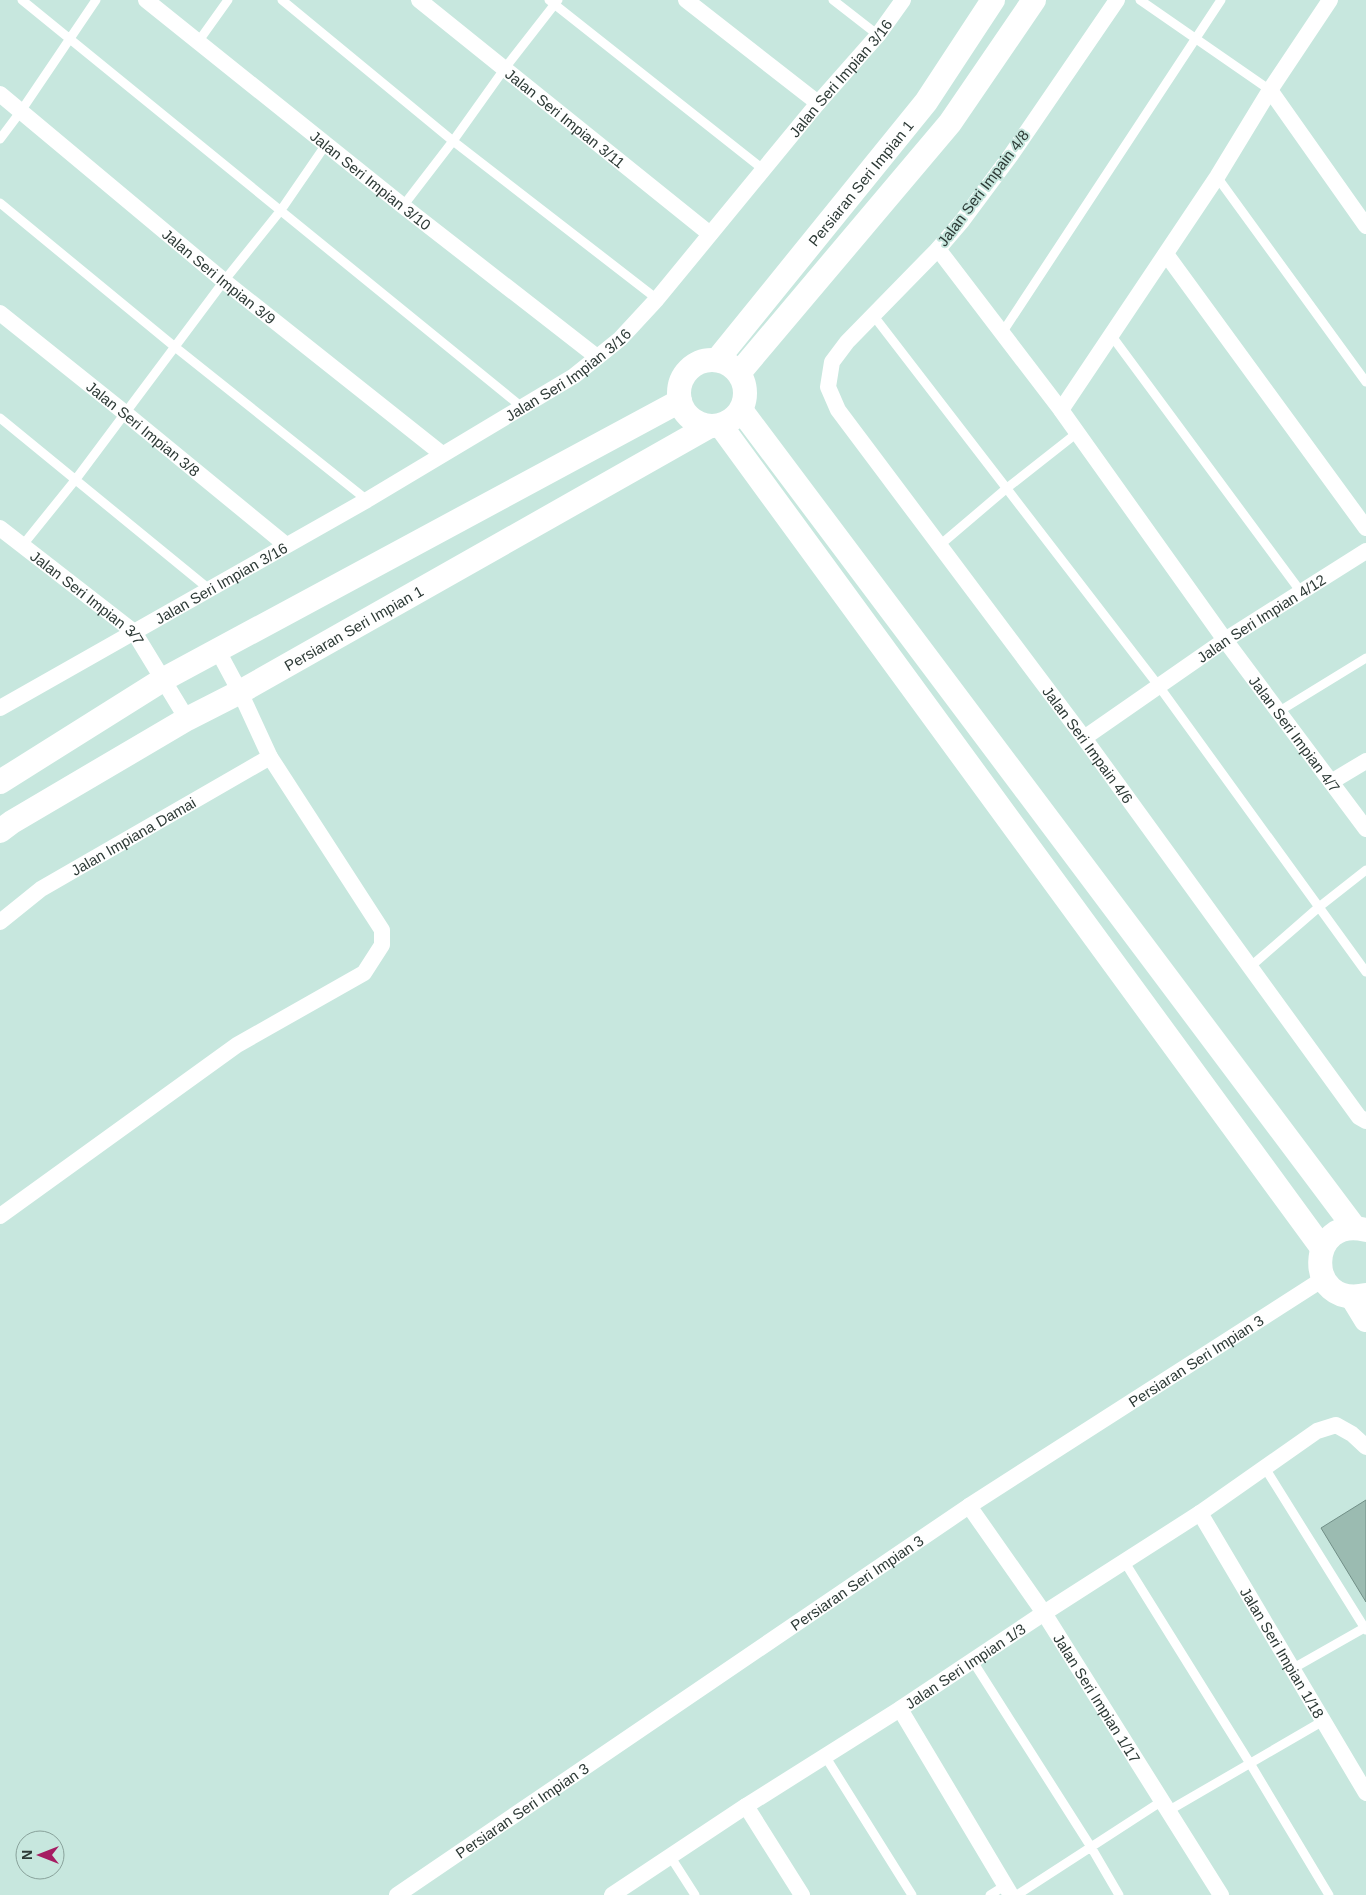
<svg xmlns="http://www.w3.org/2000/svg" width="1366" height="1895" font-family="Helvetica,sans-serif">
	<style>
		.building { fill: #9bbbb1; stroke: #718f87 }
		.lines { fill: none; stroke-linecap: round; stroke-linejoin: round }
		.lane { stroke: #fff; stroke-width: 9 }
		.street { stroke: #fff; stroke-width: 16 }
		.secondary { stroke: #fff; stroke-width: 24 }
		.labels { text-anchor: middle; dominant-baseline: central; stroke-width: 4; stroke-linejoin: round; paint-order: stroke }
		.street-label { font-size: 15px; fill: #2d3a36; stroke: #c7e7de }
	</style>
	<rect width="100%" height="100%" fill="#c7e7de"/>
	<path class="building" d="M1366,1500V1602L1321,1528Z"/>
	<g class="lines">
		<path class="lane" d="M22,0L523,408
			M282,0L453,141L657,299
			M549,0L764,170
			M833,0L878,35
			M1140,0L1270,90
			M198,42L228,0
			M0,139L21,111L96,0
			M1217,177L1366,382
			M0,203L175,347L367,500
			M403,206L453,141L505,68L558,0
			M873,315L1158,685L1366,972
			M1002,333L1221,0
			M1111,335L1301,592
			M0,418L209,589
			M940,545L1007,488L1077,433
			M22,546L76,479L224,281L281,210L327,143
			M1278,712L1366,658
			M1250,967L1319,907L1366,870
			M1265,1468L1366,1630
			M1124,1561L1251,1765L1329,1895
			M972,1660L1091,1847L1119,1895
			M1292,1669L1366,1627
			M825,1756L912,1895
			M1168,1811L1323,1721
			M670,1856L695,1895
			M990,1895L1006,1885
			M1017,1895L1162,1801"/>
		<g class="street">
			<path id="s1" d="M146,0L403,206L597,357"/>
			<path id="s2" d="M419,0L710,234"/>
			<path d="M686,0L818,103"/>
			<path id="s3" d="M1117,0L1011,155L962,221L938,249L847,342L832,362L828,387L838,410L1084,738L1359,1117L1366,1121"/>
			<path d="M1270,90L1366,226"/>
			<path id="s4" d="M0,94L224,281L442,454"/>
			<path id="s5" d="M938,249L1061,410L1225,640L1366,829"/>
			<path d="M1166,254L1366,528"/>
			<path id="s6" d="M0,313L125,413L286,545"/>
			<path d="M1061,410L1217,177L1270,90L1330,0"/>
			<path id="s7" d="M0,528L134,632L187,719"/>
			<path id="s8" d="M0,708L367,500L574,376L620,339L657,299L818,103L878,35L903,0"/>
			<path id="s9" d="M1084,738L1225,640L1366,551"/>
			<path d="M1331,782L1366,761"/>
			<path id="s10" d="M0,922L41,889L270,757"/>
			<path d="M0,1216L237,1045L364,973L382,945V930L270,757L240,692L218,651"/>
			<path id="s11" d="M969,1506L1044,1613L1221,1895"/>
			<path id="s12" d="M1200,1513L1366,1793"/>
			<path d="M900,1709L1011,1895"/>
			<path d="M746,1806L802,1895"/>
			<path id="s13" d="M397,1895L969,1506L1323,1279"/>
			<path id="s14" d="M612,1895L746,1806L900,1709L1044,1613L1200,1513L1317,1431L1336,1425L1352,1434L1366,1447"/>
		</g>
		<g class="secondary">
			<circle cx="712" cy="393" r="33"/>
			<path id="s15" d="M717,360L926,102L993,0"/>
			<path d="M739,373L950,123L1034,0"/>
			<path d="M741,410L1354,1227"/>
			<path d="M721,426L1322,1248"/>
			<path d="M0,782L164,679L680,401"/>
			<path id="s16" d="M0,831L12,822L187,719L240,692L708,427"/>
			<path d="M1366,1230C1307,1214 1303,1309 1366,1295"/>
			<path d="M1352,1297L1366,1320"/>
		</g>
	</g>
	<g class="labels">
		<g class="street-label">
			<text stroke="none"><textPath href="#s8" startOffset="1064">Jalan Seri Impian 3/16</textPath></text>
			<text stroke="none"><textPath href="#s2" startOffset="188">Jalan Seri Impian 3/11</textPath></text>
			<text stroke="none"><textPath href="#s1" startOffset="288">Jalan Seri Impian 3/10</textPath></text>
			<text stroke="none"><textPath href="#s15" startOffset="228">Persiaran Seri Impian 1</textPath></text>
			<text transform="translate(983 188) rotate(-53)">Jalan Seri Impain 4/8</text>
			<text stroke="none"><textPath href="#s4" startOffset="285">Jalan Seri Impian 3/9</textPath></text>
			<text stroke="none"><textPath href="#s8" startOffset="659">Jalan Seri Impian 3/16</textPath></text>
			<text stroke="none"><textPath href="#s6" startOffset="184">Jalan Seri Impian 3/8</textPath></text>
			<text stroke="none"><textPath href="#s8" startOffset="254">Jalan Seri Impian 3/16</textPath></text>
			<text stroke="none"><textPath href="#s7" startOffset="112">Jalan Seri Impian 3/7</textPath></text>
			<text stroke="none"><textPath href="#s9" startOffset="214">Jalan Seri Impian 4/12</textPath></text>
			<text stroke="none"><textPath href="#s16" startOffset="408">Persiaran Seri Impian 1</textPath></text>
			<text stroke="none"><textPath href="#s5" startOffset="602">Jalan Seri Impian 4/7</textPath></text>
			<text stroke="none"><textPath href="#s3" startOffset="930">Jalan Seri Impain 4/6</textPath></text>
			<text stroke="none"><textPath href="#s10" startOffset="159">Jalan Impiana Damai</textPath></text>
			<text stroke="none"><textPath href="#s13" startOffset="961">Persiaran Seri Impian 3</textPath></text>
			<text stroke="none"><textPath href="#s13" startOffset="556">Persiaran Seri Impian 3</textPath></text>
			<text stroke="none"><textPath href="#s12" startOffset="162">Jalan Seri Impian 1/18</textPath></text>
			<text stroke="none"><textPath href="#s14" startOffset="421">Jalan Seri Impian 1/3</textPath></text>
			<text stroke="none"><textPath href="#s11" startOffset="231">Jalan Seri Impian 1/17</textPath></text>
			<text stroke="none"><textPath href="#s13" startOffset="151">Persiaran Seri Impian 3</textPath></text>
		</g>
	</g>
	<g transform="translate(40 1855) rotate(270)"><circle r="24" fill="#c7e7de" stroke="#89a29b"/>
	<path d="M0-4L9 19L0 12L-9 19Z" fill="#a61c62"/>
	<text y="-8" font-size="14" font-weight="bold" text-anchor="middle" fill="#2d3a36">N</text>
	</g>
</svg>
